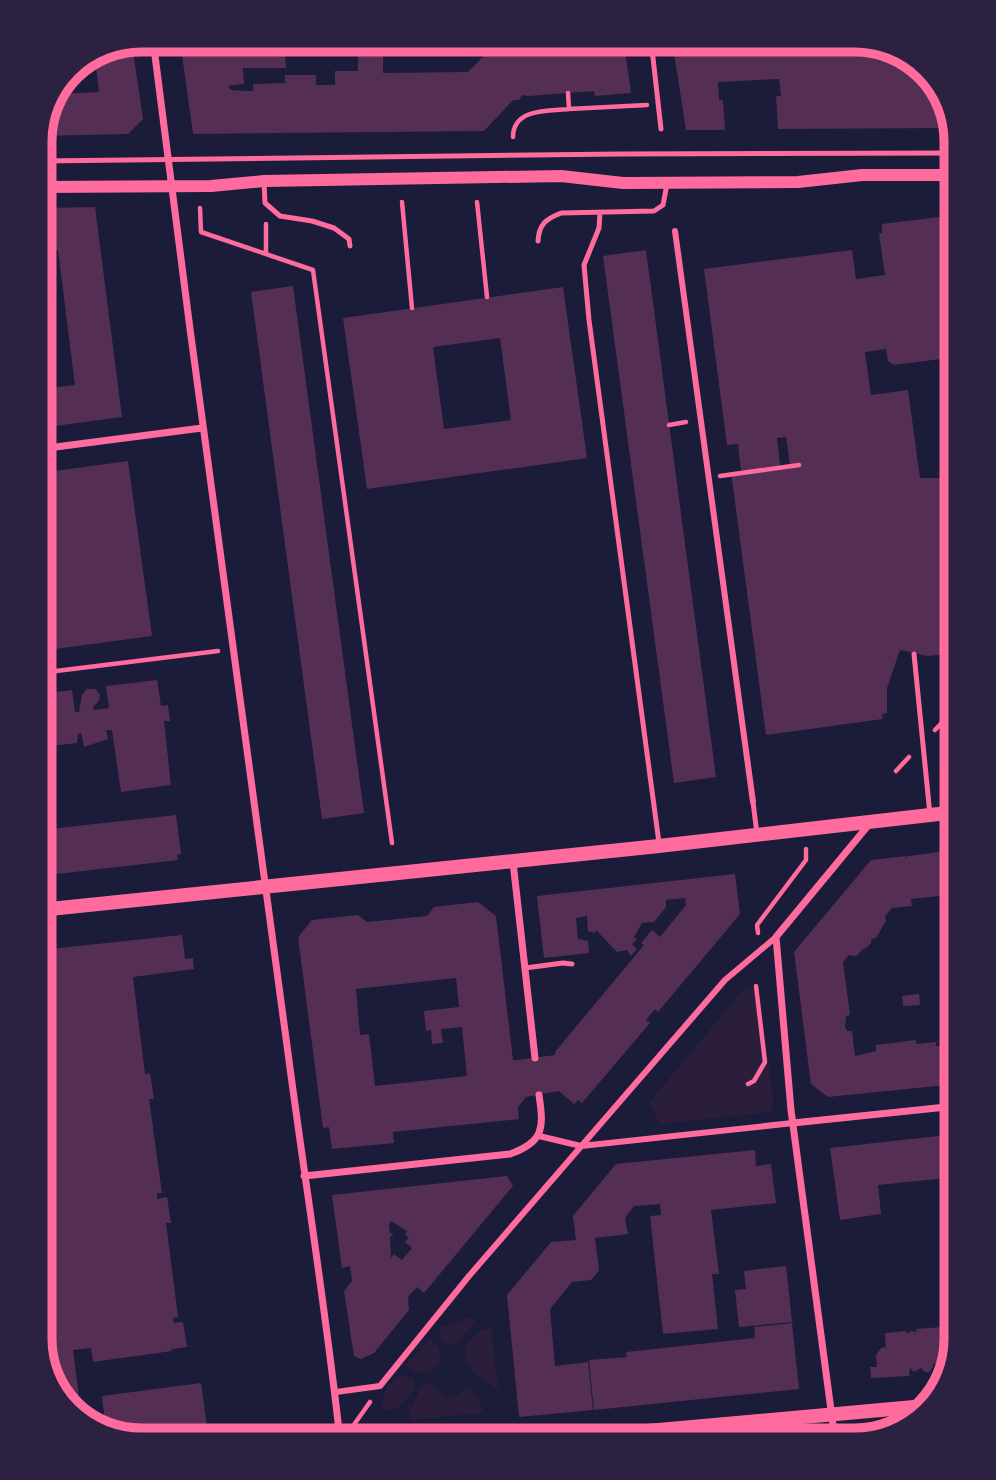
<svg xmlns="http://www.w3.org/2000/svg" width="996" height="1480" font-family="'Fira Sans Condensed',sans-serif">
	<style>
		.green { fill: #2a1e3b }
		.building { fill: #542f53; fill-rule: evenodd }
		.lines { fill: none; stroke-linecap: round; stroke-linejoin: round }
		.path { stroke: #ff6b9d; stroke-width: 4.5 }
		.service { stroke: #ff6b9d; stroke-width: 5 }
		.pedestrian { stroke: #ff6b9d; stroke-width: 6 }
		.minor { stroke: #ff6b9d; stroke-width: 7 }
		.tertiary { stroke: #ff6b9d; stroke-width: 12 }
		.secondary { stroke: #ff6b9d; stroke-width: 14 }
		.tram { stroke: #a44b75; stroke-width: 2 }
		.rim { fill: none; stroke: #ff6b9d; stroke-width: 9 }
	</style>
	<rect width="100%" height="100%" fill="#1b1b3a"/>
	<path class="green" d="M752,988L760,996L774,1108L770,1112L660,1124L649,1103L743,990Z
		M468,1318L476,1320L460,1340L449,1346C443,1342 438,1336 439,1328Z
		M491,1328L498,1389C481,1381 470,1372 464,1353C468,1338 476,1331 491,1328Z
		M430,1339C455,1359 429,1385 405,1366Z
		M400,1376L414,1378L415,1387C406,1399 399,1414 383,1409C382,1396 388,1381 400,1376Z
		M429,1383L448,1398L456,1396L466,1387C478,1390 480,1402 484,1413L410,1420V1410L423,1385Z"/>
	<path class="building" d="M180,40H236L235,45H232V55H247L248,42L284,40L286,68H243L244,84L228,86L231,90L244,91H253V84L285,83V75H316V85H335V71H358V42L383,41V73L468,72L491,49V40H535V52L580,50V47L624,43L631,93L595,96L594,91L528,96L522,95L519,100H513L484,131L193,134Z
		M672,40H707L708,50L716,51L777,47L785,45V40H861L905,54L942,91L952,128L778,129L776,96H781L779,79L718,82L719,100H723L725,130H686Z
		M132,44L143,119L128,134L40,136L59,94L99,92L95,60Z
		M95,207L122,417L40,428V389L75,385L58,250H40V208Z
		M956,215V357L894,365L888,361L886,349L865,352L871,395L908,390L920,478H943L942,470L946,469L944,457L956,455V477L948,478L956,480V653L927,656L900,650L887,688V713L882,714L883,719L766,735L731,472L741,471L738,444L727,445L704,269L852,250L856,279L885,275L879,233H882V224ZM786,437L790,465L780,466L777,438Z
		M646,250L716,777L674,783L603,256Z
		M293,286L364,813L322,819L251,292Z
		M563,287L587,458L367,489L343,318ZM500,338L511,420L444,429L433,347Z
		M128,461L152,636L40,651V473Z
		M157,680L161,706L168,705L170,721H164L171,785L121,792L112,730H106L108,739L84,747L81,733L78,734L77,743L40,747V694L72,690L75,712H79L82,695L87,689H95L100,695L99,701L93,707L94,710L109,708L106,686Z
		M176,815L181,854L177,855L178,860L40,876V830Z
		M956,850V924L952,925L949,895L911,899L912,906L892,908L885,916L886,921L876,938L871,939V943L866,948L862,950L856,956L849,955L843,962L850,1015L846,1016L845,1026L847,1031H852L855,1056L876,1051V1045L916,1040V1044L936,1042V1046H942L941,1041L952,1040L951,1037L956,1036V1084L828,1097L811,1084L794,952L871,860L906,856V858L908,856Z
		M735,874L740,914L658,1012L655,1009L646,1020L650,1023L582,1103L578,1100L574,1104L559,1091L526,1097L518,1107L519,1119L393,1132L394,1143L332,1149L329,1127L323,1128L298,937L312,920L358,915L367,922L427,916L434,907L478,902L496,916L513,1060H517L555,1055V1052L644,945L641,943L652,930L660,937L686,905L685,898L666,900V907L654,922L642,923L634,937L637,939L632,944L637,949L631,956L627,950L617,952L596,930L595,933L588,931L587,916L576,918L578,939L588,941L589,953L544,958L537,896ZM456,978L459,1007L424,1011L426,1031L431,1030L432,1044L443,1043L441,1029L462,1027L467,1076L375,1086L369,1034L360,1035L356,989Z
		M182,935L185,959L193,958L194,969L133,977L145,1074L150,1073L154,1099H149L162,1193H157V1199L167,1197L171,1223H166L178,1317L173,1318L174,1323L183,1322L187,1347L171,1349L172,1351L93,1362L91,1348L73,1350L82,1419L54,1389L40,1338V950Z
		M919,994L920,1005L903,1006L902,996Z
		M956,1134V1177L878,1185L881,1214L840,1220L830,1148Z
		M755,1150L756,1166L771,1164L776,1203L711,1210L719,1274H712L718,1329L663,1334L650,1216L661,1215L660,1204L634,1206L625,1218L628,1234L595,1238L599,1271L591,1280L572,1282L550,1309L555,1366L588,1362L593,1410L519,1417L507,1295L551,1242L576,1240L573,1216L616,1164Z
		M507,1176L513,1186L424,1293L417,1287L408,1297L409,1310L374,1353L361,1359L354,1356L344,1291L352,1281L350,1266L342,1268L332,1195ZM391,1221L407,1231L405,1235L409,1237L405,1242L412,1248L402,1260L394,1254L391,1258L390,1236H393L392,1233H390L389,1225Z
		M786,1266L792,1322L739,1327L735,1290L746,1289L744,1271Z
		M792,1323L799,1389L594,1410L589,1360L627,1357L626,1352L755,1338L754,1327Z
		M956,1326V1339L949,1362L933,1364V1367L929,1372H925L921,1368L914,1372L910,1368L909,1376L871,1378L870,1367H877L876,1355L881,1348L886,1347L885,1333L906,1331L907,1334L911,1331L917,1332L916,1329Z
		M201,1383L207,1426L126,1436L106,1430L102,1396Z"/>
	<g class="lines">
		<path class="path" d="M564,42L582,40
			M568,93L569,109L647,105
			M513,137C513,108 549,111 569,109
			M402,202L412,308
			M477,202L487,297
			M200,208L201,232L313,270L392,843
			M266,224V254
			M669,425L686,422
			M720,476L799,465
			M40,673L218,651
			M935,730L956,708
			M896,771L909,757
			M758,933L757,925L806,860V849
			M748,1084L754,1081L765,1062L756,986
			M353,1426L370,1402"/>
		<path class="service" d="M651,40L661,129
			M40,161L622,154L956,153
			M264,182L265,203L280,216L312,221L334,228L349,239L350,246
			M600,213L599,228L584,265L589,320L659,843
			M538,241C539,224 546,219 561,213L654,211L663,205L667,184
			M914,654L930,815
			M753,802L757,834
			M525,968L563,963L572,964"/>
		<path class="pedestrian" d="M675,231L753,802
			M539,1136L581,1146L793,1123
			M336,1392L380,1386L469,1276L725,980L776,937"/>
		<path class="minor" d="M153,40C195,378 242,715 288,1053C305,1182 326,1310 340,1440
			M40,449L202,428
			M513,862L535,1058
			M793,1123L956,1106
			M304,1176L510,1154C544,1142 544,1128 539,1095
			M835,1440L791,1110L776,937L871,822"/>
		<path class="tertiary" d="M40,187L211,186L264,181L561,176L623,183L798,182L862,175H956"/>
		<path class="secondary" d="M40,910L659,846L956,812
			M494,1440L558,1439L925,1406"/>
		<path class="tram" d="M781,1440L898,1428"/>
	</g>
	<path d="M0 0H996V1480H0ZM141 52H855A89 89 0 0 1 944 141V1339A89 89 0 0 1 855 1428H141A89 89 0 0 1 52 1339V141A89 89 0 0 1 141 52Z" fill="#2d2142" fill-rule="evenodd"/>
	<path class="rim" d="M141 52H855A89 89 0 0 1 944 141V1339A89 89 0 0 1 855 1428H141A89 89 0 0 1 52 1339V141A89 89 0 0 1 141 52Z"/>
</svg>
